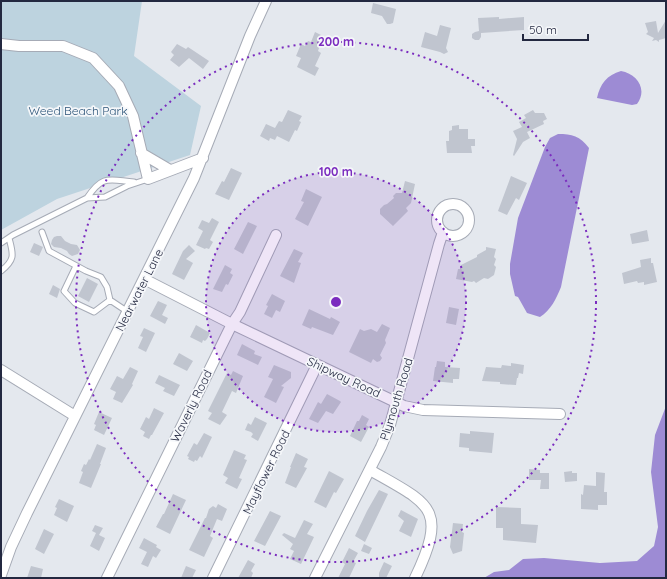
<svg xmlns="http://www.w3.org/2000/svg" width="667" height="579" font-family="Quicksand,sans-serif">
	<style>
		.green { fill: #bdd3df }
		.water { fill: #9d8bd4 }
		.building { fill: #c0c5cf }
		.lines { fill: none; stroke-linecap: round; stroke-linejoin: round }
		.service-casing { stroke: #a6abb6; stroke-width: 7 }
		.minor-casing { stroke: #a6abb6; stroke-width: 12 }
		.service { stroke: #fff; stroke-width: 5 }
		.minor { stroke: #fff; stroke-width: 10 }
		.ring { fill: none; stroke: #7b2cbf; stroke-width: 2; stroke-dasharray: 2 4 }
		.labels { text-anchor: middle; dominant-baseline: central; stroke-width: 3.5; stroke-linejoin: round; paint-order: stroke }
		.park-label { font-size: 12px; fill: #2c5478; stroke: #f5f7fa }
		.street-label { font-size: 12px; fill: #232840; stroke: #f5f7fa }
		.centre { fill: #7b2cbf; stroke: #f5f7fa; stroke-width: 2 }
		.ring-label { font-size: 12px; text-anchor: middle; font-weight: bold; fill: #7b2cbf; stroke: #f5f7fa; stroke-width: 3.5; stroke-linejoin: round; paint-order: stroke }
	</style>
	<rect width="100%" height="100%" fill="#e4e8ee"/>
	<path class="green" d="M1,1H142L134,56L201,106L190,155L57,199L1,230Z"/>
	<path class="water" d="M621,71C637,74 648,89 637,104L632,105L597,98C600,84 607,75 621,71Z
		M558,134C572,134 580,136 589,148L561,287C556,299 551,310 540,317L527,313L518,297L515,296L510,274V264L518,218L545,147L550,138Z
		M666,406V578H484L494,572L509,570L523,559L544,558L600,563L637,561L654,546L658,527L651,472L655,435Z"/>
	<path class="building" d="M373,3L396,9L393,23L390,24H387L382,16L371,13Z
		M499,17V19L524,17V30L481,33V37L479,40H475L472,38V34L475,32L479,31L478,18Z
		M666,20V38L659,40V42L656,40L652,41L654,38L646,34L648,32L645,23L656,21L658,33Z
		M440,25L451,28L446,48L448,52L444,54L440,52L421,47L425,32L437,36Z
		M315,32L323,36L318,51L321,53L315,66L319,68L315,76L297,67L301,58L296,56L301,44L305,46L308,41L311,42Z
		M177,44L186,49L188,47L209,61L203,69L189,58L179,67L170,60L174,55L171,52Z
		M288,110L302,116L299,121L301,122L297,131L295,130L289,142L277,136L275,140L270,138L269,141L260,136L266,124L275,128L279,121L282,122Z
		M533,110L535,113H544L547,119L543,121L544,124L527,132L530,138L523,142L514,156L513,155L517,139L513,131L522,127L519,122L526,118L524,115Z
		M459,125V129H468V139H475V146H471L472,153H447L446,141H449V131L452,130V126Z
		M231,168L242,173L229,200L215,194L222,181L224,182Z
		M511,176L527,183L519,200L516,198L507,215L498,211Z
		M405,181L415,184L411,203L406,208L408,211L393,226L380,214V209L384,205L387,204L394,198L393,196L396,193H402Z
		M306,189L322,197L308,226L295,219L304,202L301,201Z
		M212,218L219,222L210,240L213,242L209,249L206,248L205,249L196,245L203,231L198,228L202,220L209,223Z
		M248,222L257,226L243,254L234,249Z
		M647,230L649,241L632,244L630,234Z
		M57,236H61L65,241L71,244L77,245L80,250L78,254L72,256L69,254L67,251L61,248L54,247L51,244L52,240L54,237Z
		M34,243L43,247L39,256L30,252Z
		M189,245L195,251L186,259L193,263L184,280L172,274L183,251Z
		M486,247L496,249L494,257L496,259L494,265L496,267L494,275L488,279L484,278L476,283L474,281L472,282L456,279L458,269H460L461,265L477,257V255L486,250Z
		M294,249L303,253L298,262L301,263L294,283L280,276Z
		M651,258V263H653L657,282L644,285V282L638,283L637,281L624,284L622,273L641,267L640,260Z
		M225,265L232,269L230,273L233,275L228,285L226,284L222,292L213,289Z
		M87,278L98,284L89,302L78,296Z
		M53,285L60,289L57,298L49,294Z
		M272,294L285,301L280,312L276,310L272,318L264,314L268,306L266,305Z
		M158,301L167,305L162,315L168,318L165,324L150,316Z
		M449,307L459,309L456,325L446,323Z
		M309,309L330,319L331,317L340,322L333,335L312,327L311,329L302,325Z
		M382,324L390,328L385,340L386,343L380,355L382,358L380,361L377,362L373,359L371,363L349,352L360,329L364,331L371,329L377,332Z
		M196,325L210,333L207,339L205,341L203,340L202,343L190,337Z
		M144,328L155,333L146,352L138,348L143,337L140,336Z
		M242,344L255,351L254,354L262,357L258,365L237,355Z
		M179,353L193,361L187,371L173,364Z
		M437,361L445,362V367L460,368L459,379H453V383L433,381L435,367H436Z
		M511,363L524,365L523,374L519,373L518,378H517L516,385L500,384V382L482,381L486,367L501,368L502,365L511,366Z
		M274,365L291,372V378L281,386L284,387L276,403L264,397L273,379L268,377Z
		M130,367L138,371L132,384L133,385L122,403L113,399L116,392L110,389L117,376L123,379Z
		M233,371L243,376L236,393L232,391L222,412L227,415L220,425L208,419L212,413L208,411L227,373L231,375Z
		M159,375L180,385L174,396L163,391L165,388L155,383Z
		M327,394L340,401L341,402L333,414L326,411L318,423L309,419L318,402L321,404Z
		M154,408L164,413L152,435H151L149,439L143,436L145,432L140,429L146,417L149,419Z
		M99,412L112,418L104,435L94,430L96,425L94,424Z
		M362,415L369,419L366,425L369,427L361,442L350,436L357,421H359Z
		M255,417L267,423L258,441L251,437L253,434L251,432L245,430L248,423L251,425Z
		M470,431L494,433L492,453L469,451V448L459,447L460,433L470,434Z
		M204,433L212,437L202,458L200,456L197,461L195,460L194,462L188,459L189,457L187,456L194,443L197,445Z
		M97,444L106,448L100,464H101L91,488L79,483L83,472L81,471L84,464L86,465L89,459L90,460Z
		M234,450L246,455L244,459L247,460L239,478L242,479L237,489L225,483L228,478L223,475Z
		M296,453L308,459L304,467L307,468L296,488L285,483L291,467H290Z
		M529,469L540,470V473H549V489H540L541,480H529Z
		M329,471L344,479L336,493L334,492L326,508L314,502Z
		M572,471V473H577V481L565,482L564,472Z
		M596,472L605,473L604,492H607V505H598V510L581,509V494L583,495L584,485L596,486Z
		M379,490L388,494L365,542L355,536L367,511Z
		M173,494L186,500L170,534L156,527L163,514H164Z
		M59,499L74,506L67,522L54,515L57,508L55,507Z
		M218,504L227,509L222,521L217,519L210,536L213,538L204,557L189,550L205,518H206L209,509L213,506L216,508Z
		M496,507L521,508V524L538,525L536,543L503,540V528H496Z
		M401,510L418,519L411,537L399,531L404,521L398,516Z
		M270,511L281,516L265,546L254,541Z
		M304,520L313,524L307,534L314,537L301,564L290,559L294,551L290,549L293,544L282,535L284,533L295,538Z
		M453,523L463,524L462,532L464,533L462,551L453,554L450,547Z
		M95,525L103,528L99,535L105,538L99,551L90,546L96,533L92,531Z
		M44,529L54,534L44,554L35,549Z
		M144,538L155,544L157,545L156,547L161,550L156,558L153,556L148,567L141,564L147,552L139,548Z
		M364,544L372,548L369,554L361,551Z
		M349,548L358,553L353,562L356,563L349,578H338L345,564L342,562Z
		M248,560L255,564L251,571L253,573L251,578H238Z
		M384,562L392,566L386,578H379V573Z
		M31,566L43,569L41,578H27Z
		M186,566L196,570L192,578H181Z"/>
	<g class="lines">
		<g class="service-casing">
			<path id="service" d="M87,198C103,174 109,180 134,182
				M42,232L49,251L86,271L101,277L107,287L110,300L128,312
				M1,243L13,235L87,198L105,197L127,186L148,179
				M76,266L64,291L75,303L94,312L110,300
				M1,271C16,259 13,254 9,238"/>
		</g>
		<g class="minor-casing">
			<path id="minor" d="M1,44L19,46H63L93,58L119,86L133,116L148,179L203,158
				M141,153L170,170
				M437 220a16 16 0 1 1 32 0a16 16 0 1 1-32 0Z
				M144,279L232,324L404,406L423,410L560,414
				M1,370L75,416
				M370,470C429,504 449,507 415,578
				M1,575L11,547L27,513L194,178L250,36L266,1
				M107,578L232,324L240,312L276,235
				M213,578L317,365
				M315,578L381,447L390,425L439,244L443,232"/>
		</g>
		<use href="#service" class="service"/>
		<use href="#minor" class="minor"/>
	</g>
	<circle cx="336" cy="302" r="130" fill="#7b2cbf" fill-opacity=".12"/>
	<g class="ring">
		<circle cx="336" cy="302" r="130"/>
		<circle cx="336" cy="302" r="260"/>
	</g>
	<g class="labels">
		<g class="park-label">
			<text x="78" y="110">Weed Beach Park</text>
		</g>
		<g class="street-label">
			<text transform="translate(139 290) rotate(-63)">Nearwater Lane</text>
			<text transform="translate(344 377) rotate(25)">Shipway Road</text>
			<text transform="translate(396 399) rotate(-73)">Plymouth Road</text>
			<text transform="translate(191 406) rotate(-64)">Waverly Road</text>
			<text transform="translate(266 472) rotate(-64)">Mayflower Road</text>
		</g>
	</g>
	<circle cx="336" cy="302" r="6" class="centre"/>
	<g class="ring-label">
		<text x="336" y="46">200 m</text>
		<text x="336" y="176">100 m</text>
	</g>
	<rect width="667" height="579" fill="none" stroke="#232840" stroke-width="4"/>
	<path d="M523 34v6h65v-6" fill="none" stroke="#232840" stroke-width="2"/>
	<text x="529" y="34" font-size="12" fill="#232840" stroke="#f5f7fa" stroke-width="3" paint-order="stroke">50 m</text>
</svg>
